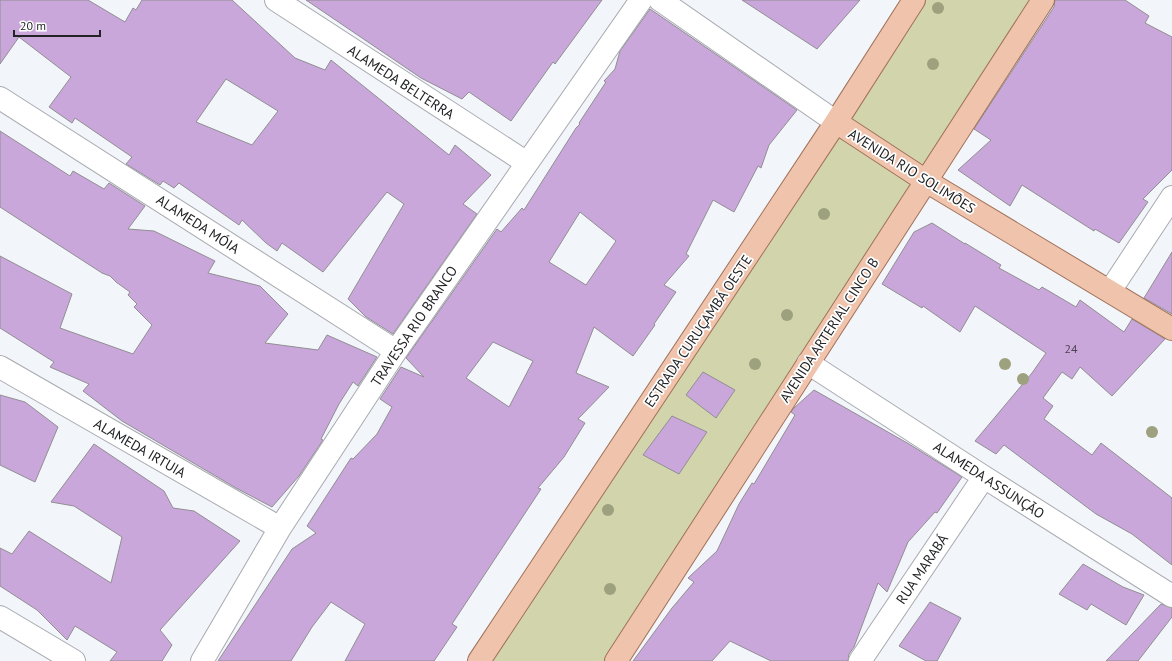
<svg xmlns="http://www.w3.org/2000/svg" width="1172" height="661" font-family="'PT Sans',sans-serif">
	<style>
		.green { fill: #d2d5ac }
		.building { fill: #c9a7db; stroke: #918e92; fill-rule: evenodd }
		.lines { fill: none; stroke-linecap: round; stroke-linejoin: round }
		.minor-casing { stroke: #a8aaaf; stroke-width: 24 }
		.major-casing { stroke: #a17158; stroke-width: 24 }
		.minor { stroke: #fff; stroke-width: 22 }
		.major { stroke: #efc3ac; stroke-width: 22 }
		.tree { fill: #9ea17d }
		.labels { text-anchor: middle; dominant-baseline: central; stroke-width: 3.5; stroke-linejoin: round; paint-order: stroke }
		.number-label { font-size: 12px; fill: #4c4452 }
		.street-label { font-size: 14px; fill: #222325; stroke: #fff }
	</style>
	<rect width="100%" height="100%" fill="#f2f5fa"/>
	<path class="green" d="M915,0H1041L616,661H479Z"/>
	<path class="building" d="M0,0H88L125,22L133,8L136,10L142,0H232L295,58L325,70L331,60L449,155L455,145L491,175L463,204L477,214L393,334L366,317L348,299L404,204L387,192L323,272L282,243L277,251L266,243L242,220L239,225L179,183L174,188L163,181L160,185L126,164L132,157L75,118L72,123L49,107L71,77L19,37L0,64ZM226,79L278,111L252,145L196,122Z
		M306,0H602L555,64L553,62L511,121L469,92L462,99L421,78Z
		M742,0H860L817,49Z
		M1055,0H1125L1149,16L1145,23L1172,37V170L1143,199L1148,202L1119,243L1095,229L1094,231L1022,185L1010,206L958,170L991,140L974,129L1054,7Z
		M650,9L797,110L769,145L761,168L758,166L734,212L713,200L686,254L689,256L664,285L676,292L654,324L655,325L633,356L594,327L576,373L609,387L578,419L585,423L564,457L538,488L541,489L452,624L457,627L434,661H345L365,624L331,602L312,627L291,661H218L292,549L316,533L307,526L351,458L353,459L377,434L392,407L380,399L401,367L424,377L406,358L497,229L501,232L522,208L524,210L576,128L580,124L579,123L606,82L604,81L615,69L620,51ZM580,212L616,241L586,285L549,262ZM493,342L533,361L509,407L466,378Z
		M0,131L70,176L73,171L104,189L109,183L145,206L128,229L154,231L215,261L208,273L260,286L288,314L265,343L318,350L327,335L377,357L358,386L353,382L339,404L321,439L323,440L299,476L272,507L236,488L122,421L83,391L89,384L50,367L54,362L0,328V256L72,294L60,328L133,354L152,325L134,307L137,304L128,295L130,292L116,282L110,276L102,273L0,207Z
		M932,223L965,244V243L1001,265L999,268L1039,290L1042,287L1076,307L1080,300L1124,332L1132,319L1165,339L1112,396L1080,367L1072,379L1062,372L1043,398L1053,406L1044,419L1092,455L1101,443L1172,498V565L1132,534L1096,514L1004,445L996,454L975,441L1032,373L1046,353L975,306L960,332L923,306L922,308L882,284L914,232Z
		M1172,252V314L1144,298Z
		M703,372L735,390L716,418L686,395Z
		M814,390L909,444L962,477L937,513L935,512L908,542L887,592L878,583L854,647L849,654L848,661H771L730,641L712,661H633L672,608L694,582L688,578L717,551L739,504L752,483L754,484L795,415L791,412L794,408Z
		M0,395L25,402L58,427L35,482L0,465Z
		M672,416L707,432L679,474L643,455Z
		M94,444L164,491L173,508L194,511L240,541L160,630L172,645L162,661H110L117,652L75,626L67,640L37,610L0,586V548L12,554L29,531L111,583L122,537L74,506L51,502Z
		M1083,564L1123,587L1144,595L1126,625L1091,604L1087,610L1059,594Z
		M930,602L961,618L937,661H926L899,646Z
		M1161,604L1172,608V617L1138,661H1106Z"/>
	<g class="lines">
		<g class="minor-casing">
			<path id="minor" d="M276,0L527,163
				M660,0L836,122
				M0,98L396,351
				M1110,291L1172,197
				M808,363L984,477L1172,596
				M0,367L280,528
				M0,617L74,661
				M202,661L280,528L396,351L641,0
				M860,661L984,477"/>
		</g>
		<g class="major-casing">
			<path id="major" d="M836,122L926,181L1172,329
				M479,661L836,122L914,0
				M616,661L1043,0"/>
		</g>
		<use href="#minor" class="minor"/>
		<use href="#major" class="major"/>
	</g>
	<g class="tree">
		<circle cx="938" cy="8" r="6"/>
		<circle cx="933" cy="64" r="6"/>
		<circle cx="824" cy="214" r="6"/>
		<circle cx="787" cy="315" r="6"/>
		<circle cx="755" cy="364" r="6"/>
		<circle cx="1005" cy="364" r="6"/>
		<circle cx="1023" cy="379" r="6"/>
		<circle cx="1152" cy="432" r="6"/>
		<circle cx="608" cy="510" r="6"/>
		<circle cx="610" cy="589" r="6"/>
	</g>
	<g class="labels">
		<g class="number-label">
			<text x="1071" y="348">24</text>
		</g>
		<g class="street-label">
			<text transform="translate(401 82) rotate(33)">ALAMEDA BELTERRA</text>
			<text transform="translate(912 171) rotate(32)">AVENIDA RIO SOLIMÕES</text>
			<text transform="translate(198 224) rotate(33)">ALAMEDA MÓIA</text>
			<text transform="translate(414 326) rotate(-56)">TRAVESSA RIO BRANCO</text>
			<text transform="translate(829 330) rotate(-57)">AVENIDA ARTERIAL CINCO B</text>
			<text transform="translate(698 331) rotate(-56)">ESTRADA CURUÇAMBÁ OESTE</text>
			<text transform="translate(140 448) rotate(30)">ALAMEDA IRTUIA</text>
			<text transform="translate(989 480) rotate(33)">ALAMEDA ASSUNÇÃO</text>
			<text transform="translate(922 569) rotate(-56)">RUA MARABÁ</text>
		</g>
	</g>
	<path d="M14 30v6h86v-6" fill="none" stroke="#222325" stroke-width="2"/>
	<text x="20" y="30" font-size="12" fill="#222325" stroke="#ffffff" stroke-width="3" paint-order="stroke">20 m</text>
</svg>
